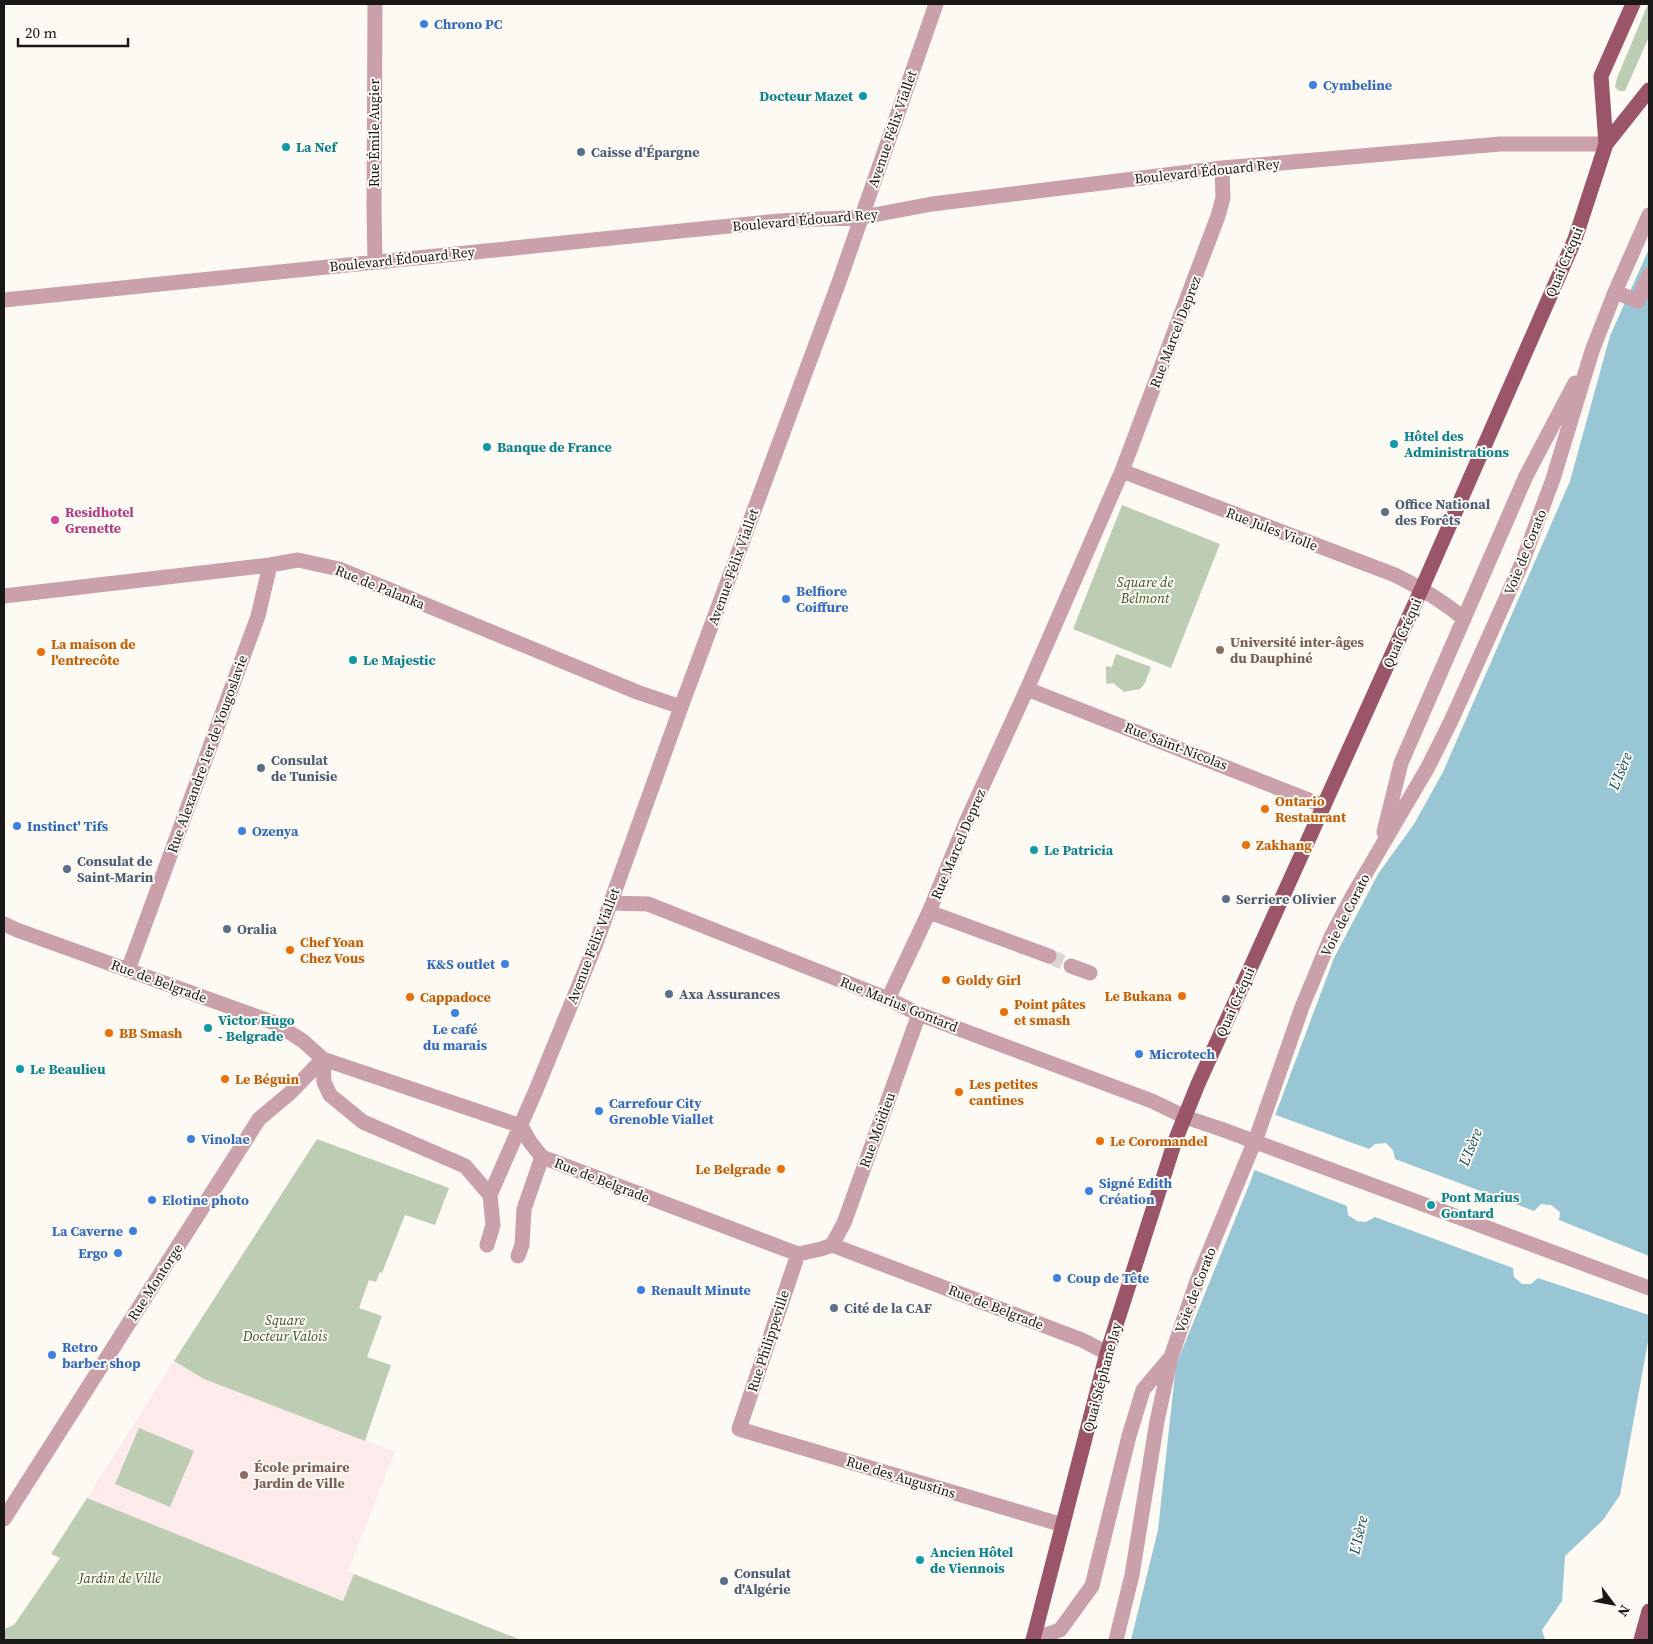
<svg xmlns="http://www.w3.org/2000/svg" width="1653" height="1644" font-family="'Source Serif 4',serif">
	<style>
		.education { fill: #fcebea }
		.green { fill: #bdcdb4 }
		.water { fill: #98c6d4 }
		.pier { fill: #fdf9f3 }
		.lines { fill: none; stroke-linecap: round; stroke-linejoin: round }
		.minor-tunnel { stroke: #dbd7d2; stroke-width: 15; stroke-dasharray: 15 8; stroke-linecap: butt }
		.minor { stroke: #caa0aa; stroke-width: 15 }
		.major { stroke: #9b5568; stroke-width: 15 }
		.minor-bridge { stroke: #caa0aa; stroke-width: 15 }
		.shop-dot { fill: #3f7fe0; stroke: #fdf9f3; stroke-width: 2 }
		.culture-dot { fill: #0f9aa8; stroke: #fdf9f3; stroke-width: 2 }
		.service-dot { fill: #5c6f8a; stroke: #fdf9f3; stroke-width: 2 }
		.hotel-dot { fill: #d1479c; stroke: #fdf9f3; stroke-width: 2 }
		.education-dot { fill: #8d6e63; stroke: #fdf9f3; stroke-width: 2 }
		.food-dot { fill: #e8710a; stroke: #fdf9f3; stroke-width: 2 }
		.labels { text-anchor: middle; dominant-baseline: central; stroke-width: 4; stroke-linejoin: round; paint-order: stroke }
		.shop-label { font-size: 14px; font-weight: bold; fill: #366cbe; stroke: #fdf9f3; text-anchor: start }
		.culture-label { font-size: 14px; font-weight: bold; fill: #0d838f; stroke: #fdf9f3; text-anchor: start }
		.street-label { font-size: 14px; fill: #191816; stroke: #fdf9f3 }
		.service-label { font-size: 14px; font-weight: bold; fill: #4e5e75; stroke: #fdf9f3; text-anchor: start }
		.hotel-label { font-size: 14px; font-weight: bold; fill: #b23c85; stroke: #fdf9f3; text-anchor: start }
		.park-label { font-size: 14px; font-style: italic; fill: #3a5625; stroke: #fdf9f3 }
		.education-label { font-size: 14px; font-weight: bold; fill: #785e54; stroke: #fdf9f3; text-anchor: start }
		.food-label { font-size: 14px; font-weight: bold; fill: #c56008; stroke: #fdf9f3; text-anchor: start }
		.water-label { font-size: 15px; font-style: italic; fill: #094c5b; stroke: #fdf9f3 }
	</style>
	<rect width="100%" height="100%" fill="#fdf9f3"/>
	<path class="education" d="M174,1361L204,1379L395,1452L348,1571L354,1574L344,1601L87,1498Z"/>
	<path class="green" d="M1648,4L1649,37L1625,91H1619L1615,87L1617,78Z
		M1122,505L1220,544L1171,668L1073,629Z
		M1116,654L1151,667L1145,683L1140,689L1124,692L1113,683L1107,684L1106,681V666L1112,667Z
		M317,1139L449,1188L435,1225L405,1215L382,1273L380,1272L376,1282L369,1280L359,1308L382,1316L367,1357L391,1365L365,1441L204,1379L174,1361Z
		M139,1428L194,1451L170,1507L115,1484Z
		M87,1498L343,1601L354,1574L521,1640H4V1629L14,1625L60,1558L51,1554Z"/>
	<path class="water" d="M1649,249V1336L1620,1495L1603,1520L1565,1556L1562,1601L1542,1630L1545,1640H1131L1158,1530L1176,1365L1249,1185L1334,958L1378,874L1414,824L1443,772L1570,481L1610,336Z"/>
	<path class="pier" d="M1273,1114L1369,1149L1375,1144L1386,1143L1393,1150L1395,1159L1534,1211L1541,1204L1551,1205L1560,1212L1559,1220L1649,1256V1315L1538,1278L1531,1284H1522L1514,1277L1513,1268L1375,1217L1366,1222L1357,1221L1348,1215L1347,1206L1252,1169Z"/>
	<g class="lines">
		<path class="minor-tunnel" d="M1049,956L1071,966"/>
		<path class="minor" d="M375,4L374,209L375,262
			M1615,292L1638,301L1649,275
			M4,300L779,221L863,217L932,204L1222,168L1500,144H1606
			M1122,471L1395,575C1421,588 1443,601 1464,619
			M4,596L270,565L298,560L339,569L637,692L681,707
			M1027,689L1324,806
			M1384,832L1401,763L1526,476L1575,383
			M610,903L648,904L888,999L919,1014L1152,1101L1185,1117L1221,1129
			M929,912L1049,956
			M4,924L17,930L275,1023L303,1041L323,1059L521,1126L530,1142L542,1157L798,1254L821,1249L832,1245L1082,1340L1107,1353
			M1071,966L1090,973
			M128,970L258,616L270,565
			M888,999L929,912L967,820L1027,689L1122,471L1218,216L1223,198L1222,168
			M323,1059L324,1082L330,1095L363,1122L465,1166L490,1195L493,1225L487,1245
			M490,1195L536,1090L595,946L681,707L839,282L936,4
			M832,1245L844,1223L919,1014
			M798,1254L739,1429L1063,1525
			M518,1256L522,1245L524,1209L542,1157
			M4,1519L259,1119L290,1093L323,1059
			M1033,1639L1060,1630L1092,1586L1129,1436L1143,1390L1169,1359
			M1116,1640L1132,1575L1157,1421L1171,1357L1197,1281L1258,1133L1302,1007L1331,937L1353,895L1428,767L1451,721L1522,563L1553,479L1592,351L1615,292L1649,215"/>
		<path class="major" d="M1606,144L1601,76L1633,4
			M1033,1640L1107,1353L1175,1141L1198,1084L1422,588L1575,239L1606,144L1649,90
			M1641,1640L1649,1611"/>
		<path class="minor-bridge" d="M1221,1129L1649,1288"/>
	</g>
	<g class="shop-dot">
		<circle cx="424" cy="24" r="5"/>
		<circle cx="1313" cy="85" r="5"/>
		<circle cx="786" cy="599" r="5"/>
		<circle cx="17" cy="826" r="5"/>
		<circle cx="242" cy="831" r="5"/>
		<circle cx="505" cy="964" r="5"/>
		<circle cx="455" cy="1013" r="5"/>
		<circle cx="1139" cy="1054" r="5"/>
		<circle cx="599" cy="1111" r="5"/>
		<circle cx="191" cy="1139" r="5"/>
		<circle cx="1089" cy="1191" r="5"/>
		<circle cx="152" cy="1200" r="5"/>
		<circle cx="133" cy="1231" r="5"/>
		<circle cx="118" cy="1253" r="5"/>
		<circle cx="1057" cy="1278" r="5"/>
		<circle cx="641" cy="1290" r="5"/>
		<circle cx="52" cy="1355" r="5"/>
	</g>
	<g class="culture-dot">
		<circle cx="863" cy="96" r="5"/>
		<circle cx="286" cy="147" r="5"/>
		<circle cx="1394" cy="444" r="5"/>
		<circle cx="487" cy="447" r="5"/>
		<circle cx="353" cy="660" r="5"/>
		<circle cx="1034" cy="850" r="5"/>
		<circle cx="208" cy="1028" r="5"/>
		<circle cx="20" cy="1069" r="5"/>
		<circle cx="1431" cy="1205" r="5"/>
		<circle cx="920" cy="1560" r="5"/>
	</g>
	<g class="service-dot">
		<circle cx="581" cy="152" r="5"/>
		<circle cx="1385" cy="512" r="5"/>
		<circle cx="261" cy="768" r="5"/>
		<circle cx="67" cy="869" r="5"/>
		<circle cx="1226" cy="899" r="5"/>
		<circle cx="227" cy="929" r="5"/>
		<circle cx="669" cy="994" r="5"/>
		<circle cx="834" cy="1308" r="5"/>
		<circle cx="724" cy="1581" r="5"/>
	</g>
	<circle class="hotel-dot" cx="55" cy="520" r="5"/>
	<g class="education-dot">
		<circle cx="1220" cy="650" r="5"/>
		<circle cx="244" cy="1475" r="5"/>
	</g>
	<g class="food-dot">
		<circle cx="41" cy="652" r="5"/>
		<circle cx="1265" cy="809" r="5"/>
		<circle cx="1246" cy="845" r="5"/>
		<circle cx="290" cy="950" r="5"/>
		<circle cx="946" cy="980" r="5"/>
		<circle cx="1182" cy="996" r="5"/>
		<circle cx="410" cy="997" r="5"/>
		<circle cx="1004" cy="1012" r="5"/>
		<circle cx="109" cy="1033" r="5"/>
		<circle cx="225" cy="1079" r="5"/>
		<circle cx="959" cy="1092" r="5"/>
		<circle cx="1100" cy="1141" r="5"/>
		<circle cx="781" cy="1169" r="5"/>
	</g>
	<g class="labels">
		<g class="shop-label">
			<text x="434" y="24">Chrono PC</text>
			<text x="1323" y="85">Cymbeline</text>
			<text x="796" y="591">Belfiore<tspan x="796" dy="16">Coiffure</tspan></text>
			<text x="27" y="826">Instinct' Tifs</text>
			<text x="252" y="831">Ozenya</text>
			<text x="495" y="964" text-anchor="end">K&amp;S outlet</text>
			<text x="455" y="1029" text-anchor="middle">Le café<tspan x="455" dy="16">du marais</tspan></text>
			<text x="1149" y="1054">Microtech</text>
			<text x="609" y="1103">Carrefour City<tspan x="609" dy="16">Grenoble Viallet</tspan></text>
			<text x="201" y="1139">Vinolae</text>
			<text x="1099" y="1183">Signé Edith<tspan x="1099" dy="16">Création</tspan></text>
			<text x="162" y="1200">Elotine photo</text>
			<text x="123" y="1231" text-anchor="end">La Caverne</text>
			<text x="108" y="1253" text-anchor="end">Ergo</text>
			<text x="1067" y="1278">Coup de Tête</text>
			<text x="651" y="1290">Renault Minute</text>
			<text x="62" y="1347">Retro<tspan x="62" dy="16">barber shop</tspan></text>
		</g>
		<g class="culture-label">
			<text x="853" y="96" text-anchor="end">Docteur Mazet</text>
			<text x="296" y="147">La Nef</text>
			<text x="1404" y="436">Hôtel des<tspan x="1404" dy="16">Administrations</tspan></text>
			<text x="497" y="447">Banque de France</text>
			<text x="363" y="660">Le Majestic</text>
			<text x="1044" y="850">Le Patricia</text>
			<text x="218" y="1020">Victor Hugo<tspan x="218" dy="16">- Belgrade</tspan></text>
			<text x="30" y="1069">Le Beaulieu</text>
			<text x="1441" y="1197">Pont Marius<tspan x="1441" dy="16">Gontard</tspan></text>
			<text x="930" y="1552">Ancien Hôtel<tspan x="930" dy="16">de Viennois</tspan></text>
		</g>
		<g class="street-label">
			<text transform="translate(892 129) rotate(-71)">Avenue Félix Viallet</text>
			<text transform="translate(374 133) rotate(-90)">Rue Émile Augier</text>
			<text transform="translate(1207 171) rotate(-6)">Boulevard Édouard Rey</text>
			<text transform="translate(805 220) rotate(-5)">Boulevard Édouard Rey</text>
			<text transform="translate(402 259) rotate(-6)">Boulevard Édouard Rey</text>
			<text transform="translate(1564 262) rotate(-67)">Quai Créqui</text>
			<text transform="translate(1175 332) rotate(-69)">Rue Marcel Deprez</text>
			<text transform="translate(1272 529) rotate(21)">Rue Jules Violle</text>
			<text transform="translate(1525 552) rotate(-68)">Voie de Corato</text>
			<text transform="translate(733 567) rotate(-70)">Avenue Félix Viallet</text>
			<text transform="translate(380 587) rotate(22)">Rue de Palanka</text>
			<text transform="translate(1402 633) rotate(-66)">Quai Créqui</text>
			<text transform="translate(1176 746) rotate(21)">Rue Saint-Nicolas</text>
			<text transform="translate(207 754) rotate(-70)">Rue Alexandre 1er de Yougoslavie</text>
			<text transform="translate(958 844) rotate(-67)">Rue Marcel Deprez</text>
			<text transform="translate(1345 915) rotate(-63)">Voie de Corato</text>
			<text transform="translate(593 946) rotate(-69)">Avenue Félix Viallet</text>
			<text transform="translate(159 981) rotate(20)">Rue de Belgrade</text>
			<text transform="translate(1235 1002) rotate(-66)">Quai Créqui</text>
			<text transform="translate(899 1004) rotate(22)">Rue Marius Gontard</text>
			<text transform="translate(877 1130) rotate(-70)">Rue Moidieu</text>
			<text transform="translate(602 1180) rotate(21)">Rue de Belgrade</text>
			<text transform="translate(155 1282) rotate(-57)">Rue Montorge</text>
			<text transform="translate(1195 1290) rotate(-69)">Voie de Corato</text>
			<text transform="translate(996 1307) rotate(21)">Rue de Belgrade</text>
			<text transform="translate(768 1341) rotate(-72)">Rue Philippeville</text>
			<text transform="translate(1102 1377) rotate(-75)">Quai Stéphane Jay</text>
			<text transform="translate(901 1477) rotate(17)">Rue des Augustins</text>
		</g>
		<g class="service-label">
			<text x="591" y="152">Caisse d'Épargne</text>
			<text x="1395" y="504">Office National<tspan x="1395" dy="16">des Forêts</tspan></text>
			<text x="271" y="760">Consulat<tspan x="271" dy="16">de Tunisie</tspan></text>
			<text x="77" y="861">Consulat de<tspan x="77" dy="16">Saint-Marin</tspan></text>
			<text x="1236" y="899">Serriere Olivier</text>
			<text x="237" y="929">Oralia</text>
			<text x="679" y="994">Axa Assurances</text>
			<text x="844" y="1308">Cité de la CAF</text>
			<text x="734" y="1573">Consulat<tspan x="734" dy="16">d'Algérie</tspan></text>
		</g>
		<g class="hotel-label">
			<text x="65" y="512">Residhotel<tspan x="65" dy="16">Grenette</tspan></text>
		</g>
		<g class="park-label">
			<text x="1145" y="582">Square de<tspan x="1145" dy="16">Belmont</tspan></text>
			<text x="285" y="1320">Square<tspan x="285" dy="16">Docteur Valois</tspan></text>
			<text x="120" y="1578">Jardin de Ville</text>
		</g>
		<g class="education-label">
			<text x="1230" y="642">Université inter-âges<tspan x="1230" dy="16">du Dauphiné</tspan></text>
			<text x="254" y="1467">École primaire<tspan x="254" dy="16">Jardin de Ville</tspan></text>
		</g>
		<g class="food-label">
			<text x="51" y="644">La maison de<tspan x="51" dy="16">l'entrecôte</tspan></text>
			<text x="1275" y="801">Ontario<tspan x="1275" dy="16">Restaurant</tspan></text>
			<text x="1256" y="845">Zakhang</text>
			<text x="300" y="942">Chef Yoan<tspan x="300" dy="16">Chez Vous</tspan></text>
			<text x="956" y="980">Goldy Girl</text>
			<text x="1172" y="996" text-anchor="end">Le Bukana</text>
			<text x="420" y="997">Cappadoce</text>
			<text x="1014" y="1004">Point pâtes<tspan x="1014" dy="16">et smash</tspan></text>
			<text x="119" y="1033">BB Smash</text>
			<text x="235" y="1079">Le Béguin</text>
			<text x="969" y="1084">Les petites<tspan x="969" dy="16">cantines</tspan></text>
			<text x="1110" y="1141">Le Coromandel</text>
			<text x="771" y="1169" text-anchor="end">Le Belgrade</text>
		</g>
		<g class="water-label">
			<text transform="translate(1620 771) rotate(-68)">L'Isère</text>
			<text transform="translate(1470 1147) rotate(-68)">L'Isère</text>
			<text transform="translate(1358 1535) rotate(-77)">L'Isère</text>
		</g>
	</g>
	<rect width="1653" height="1644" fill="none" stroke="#191816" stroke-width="10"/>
	<g transform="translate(1613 1604) rotate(122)" stroke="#fdf9f3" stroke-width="4" paint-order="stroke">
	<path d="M0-4L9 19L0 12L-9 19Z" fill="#191816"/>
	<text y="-8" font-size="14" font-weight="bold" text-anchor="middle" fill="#191816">N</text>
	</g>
	<path d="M18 38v8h110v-8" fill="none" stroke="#191816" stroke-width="2.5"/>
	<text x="25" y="38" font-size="15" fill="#191816" stroke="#fdf9f3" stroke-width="4" paint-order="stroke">20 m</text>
</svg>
